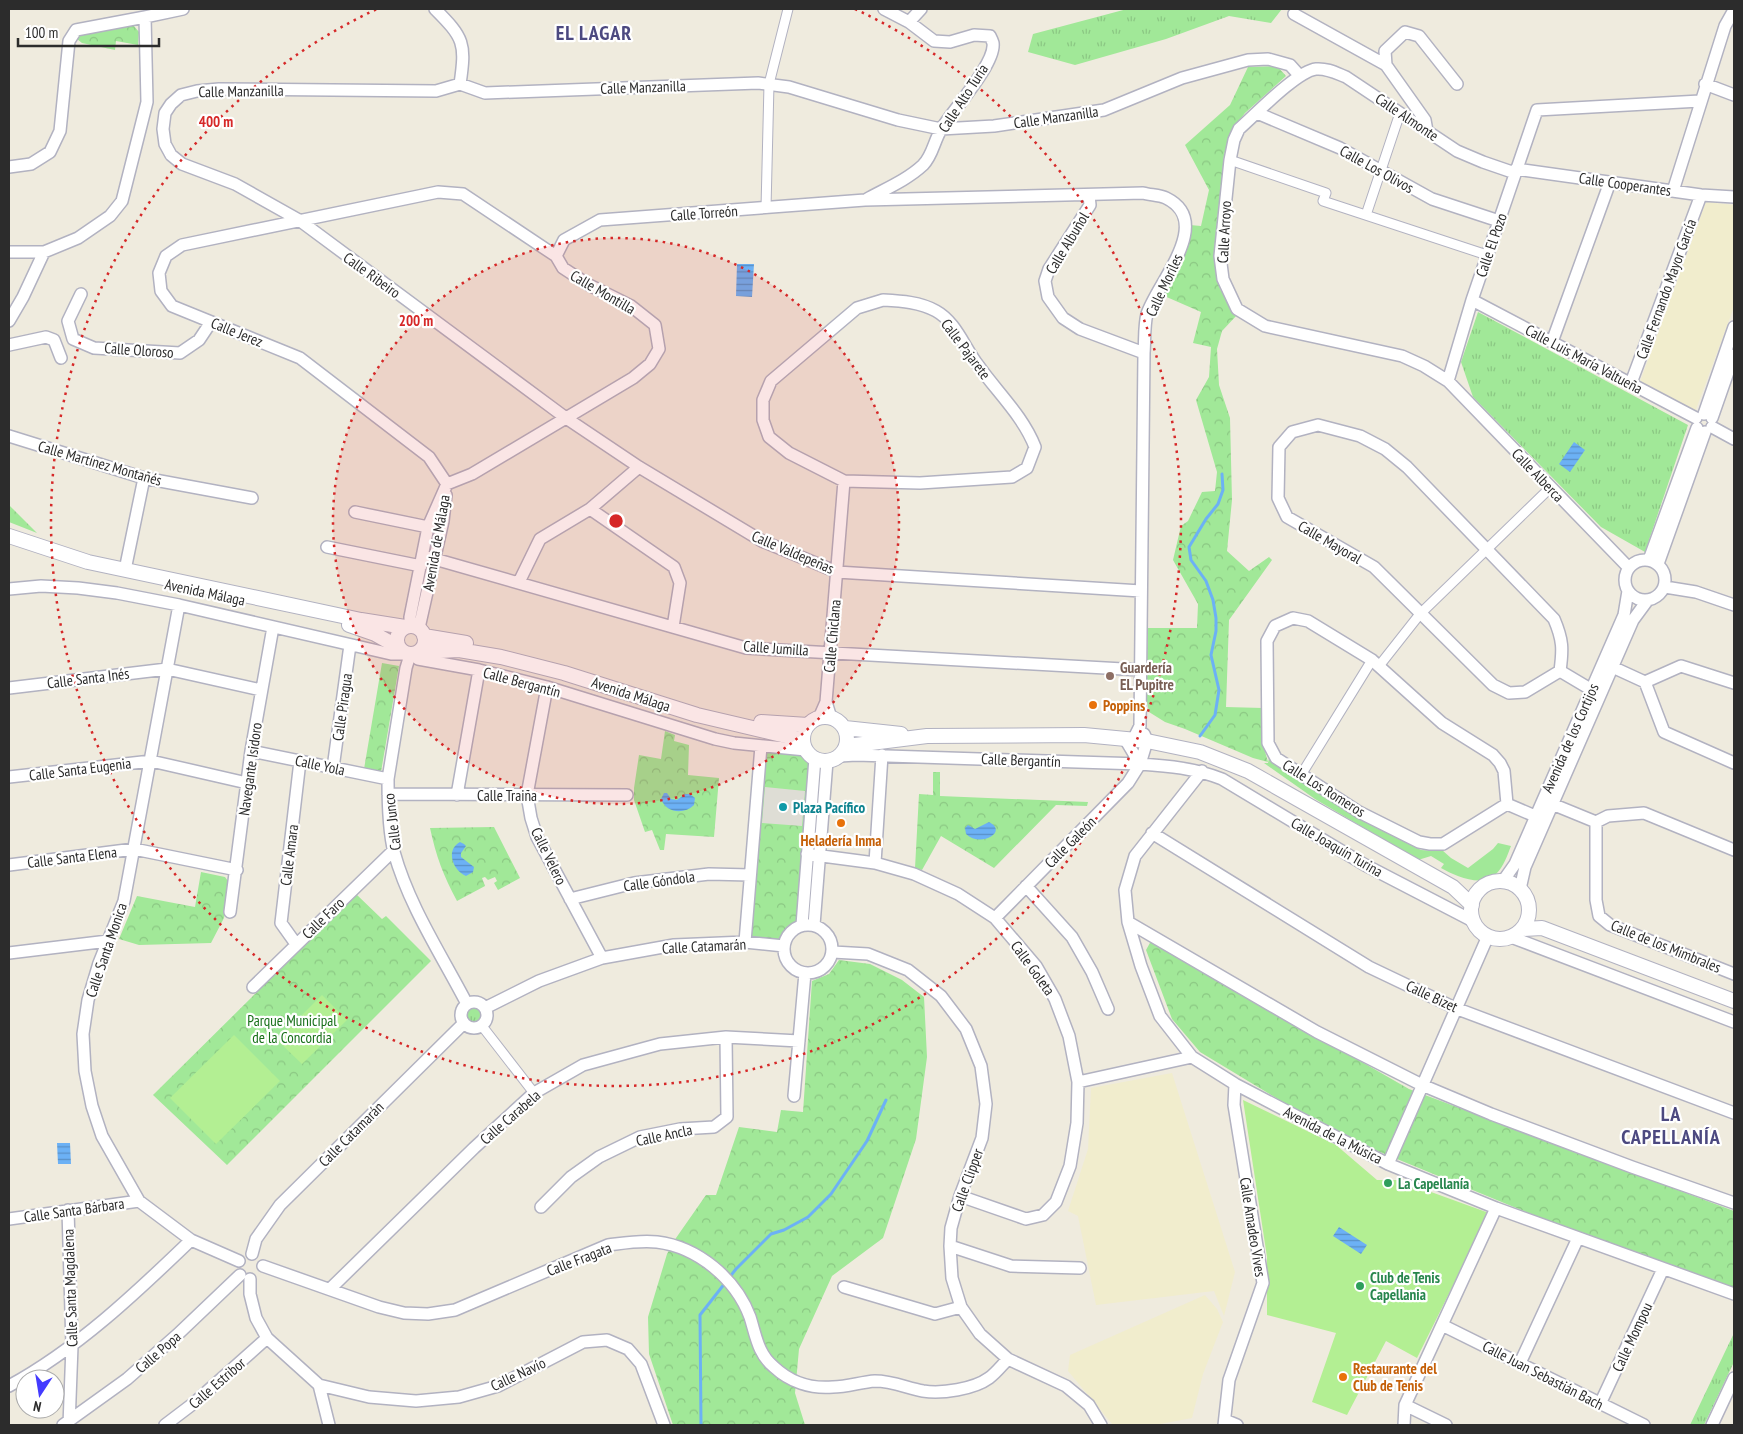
<svg xmlns="http://www.w3.org/2000/svg" width="1743" height="1434" font-family="'PT Sans Narrow',sans-serif">
	<style>
		.education { fill: #f1edcd }
		.grass { fill: url(#grass-tufts) }
		.park { fill: url(#park-crowns) }
		.garden { fill: #a1e898 }
		.pitch { fill: #b3ef93 }
		.plaza { fill: #deddd5 }
		.water { fill: url(#water-rules) }
		.lines { fill: none; stroke-linecap: round; stroke-linejoin: round }
		.stream { stroke: #6cb1f5; stroke-width: 3 }
		.pedestrian-casing { stroke: #b2b2c1; stroke-width: 11 }
		.minor-casing { stroke: #b2b2c1; stroke-width: 14 }
		.tertiary-casing { stroke: #b2b2c1; stroke-width: 16 }
		.pedestrian { stroke: #fff; stroke-width: 9 }
		.minor { stroke: #fff; stroke-width: 11 }
		.tertiary { stroke: #fff; stroke-width: 14 }
		.ring { fill: none; stroke: #d62828; stroke-width: 2.5; stroke-dasharray: 2.5 5 }
		.education-dot { fill: #8d6e63; stroke: #fff; stroke-width: 2 }
		.food-dot { fill: #e8710a; stroke: #fff; stroke-width: 2 }
		.culture-dot { fill: #0f9aa8; stroke: #fff; stroke-width: 2 }
		.leisure-dot { fill: #2e9e5b; stroke: #fff; stroke-width: 2 }
		.labels { text-anchor: middle; dominant-baseline: central; stroke-width: 4.5; stroke-linejoin: round; paint-order: stroke }
		.street-label { font-size: 15px; fill: #2c2c2c; stroke: #fff }
		.education-label { font-size: 15px; font-weight: bold; fill: #785e54; stroke: #fff; text-anchor: start }
		.food-label { font-size: 15px; font-weight: bold; fill: #c56008; stroke: #fff; text-anchor: start }
		.culture-label { font-size: 15px; font-weight: bold; fill: #0d838f; stroke: #fff; text-anchor: start }
		.park-label { font-size: 15px; fill: #176f19; stroke: #fff }
		.leisure-label { font-size: 15px; font-weight: bold; fill: #27864d; stroke: #fff; text-anchor: start }
		.district-label { font-size: 20px; font-weight: bold; letter-spacing: 1px; fill: #4c4980; stroke: #fff }
		.centre { fill: #d62828; stroke: #fff; stroke-width: 2.5 }
		.ring-label { font-size: 15px; text-anchor: middle; font-weight: bold; fill: #d62828; stroke: #fff; stroke-width: 4.5; stroke-linejoin: round; paint-order: stroke }
	</style>
	<defs>
		<pattern id="grass-tufts" width="24" height="20" patternUnits="userSpaceOnUse" patternTransform="scale(1.25)"><rect width="24" height="20" fill="#a1e898"/><path d="M3 7l-1-3M5 7V3M7 7l1-3M15 17l-1-3M17 17v-4M19 17l1-3" fill="none" stroke="#8bc783"/></pattern>
		<pattern id="park-crowns" width="20" height="18" patternUnits="userSpaceOnUse" patternTransform="scale(1.25)"><rect width="20" height="18" fill="#a1e898"/><path d="M2 6a3 3 0 1 1 6 0M12 15a3 3 0 1 1 6 0" fill="none" stroke="#8bc783"/></pattern>
		<pattern id="water-rules" width="6" height="5" patternUnits="userSpaceOnUse" patternTransform="scale(1.25)"><rect width="6" height="5" fill="#6cb1f5"/><path d="M0 2.5h6" fill="none" stroke="#5990c7"/></pattern>
	</defs>
	<rect width="100%" height="100%" fill="#efebde"/>
	<path class="education" d="M1706,202L1734,205V307L1695,412L1640,382Z
		M1172,1073L1235,1272L1224,1316L1214,1291L1096,1305L1078,1216L1068,1211L1088,1149L1091,1088Z
		M1205,1295L1217,1309L1223,1322L1203,1374L1192,1418L1155,1425H1113L1068,1371L1070,1355Z"/>
	<path class="grass" d="M1127,9H1282L1271,23L1229,16L1166,39L1075,65L1028,52L1033,34Z
		M1478,312L1688,425L1645,552L1601,527L1473,397L1461,362Z
		M466 1015a8 8 0 1 1 16 0a8 8 0 1 1-16 0Z
		M1734,1333V1362L1704,1425H1690Z"/>
	<path class="park" d="M129,24L134,26L139,32L138,45L116,41L115,50L82,43L77,39L80,34Z
		M1277,66L1286,76L1245,113L1232,130L1224,155L1214,251L1220,289L1237,315L1222,331L1217,349L1219,385L1230,418L1232,500L1227,551L1249,571L1269,557L1272,560L1229,620L1226,707L1263,708L1262,741L1268,762L1253,758L1185,729L1165,722L1149,712L1146,697L1148,628H1197L1198,604L1173,560L1181,526L1188,521L1202,492L1215,491L1217,472L1196,400L1209,377L1211,347L1193,343L1201,312L1162,295L1190,225L1201,226L1209,190L1185,145L1230,105L1248,67Z
		M9,505L37,533L9,522Z
		M382,663L399,666L381,772L364,769Z
		M665,731L675,735L674,741L689,745L688,775L719,778L714,837L666,834L664,850H660L652,830L645,832L634,800V788L639,755L661,759Z
		M763,749L805,752L812,760L799,923L788,931L782,943L748,939Z
		M933,772H940V796L1088,802L1087,806L1056,805L994,868L941,836L922,870L915,868L919,794L933,795Z
		M494,827L520,878L498,890L494,883L497,881L495,877L488,880L485,877L482,878L485,886L457,901C443,875 436,856 430,828Z
		M201,872L225,877L228,881L224,918L211,943L139,945L119,939L137,896L195,907Z
		M356,894L382,919L386,916L431,961L227,1165L153,1095Z
		M1151,941L1409,1089L1734,1211V1288L1538,1217L1375,1150L1281,1101L1200,1052L1172,1019L1146,950Z
		M839,960L870,964L902,980L924,997L927,1057L916,1139L883,1238L832,1276L799,1349L795,1393L805,1425H673L649,1354L648,1317L667,1254L676,1238L706,1195H716L739,1127L777,1132L781,1110L803,1112L812,981L829,974Z"/>
	<path class="garden" d="M1269,758L1325,798L1353,815L1421,850L1436,851L1442,850L1451,858L1468,868L1493,849L1498,843L1511,846C1507,856 1504,866 1496,874C1483,888 1455,876 1441,868L1444,864L1431,856L1418,860L1315,799L1264,763H1268Z"/>
	<path class="pitch" d="M322,995L347,1020L302,1064L277,1040Z
		M234,1035L280,1081L216,1144L170,1098Z
		M1243,1100L1336,1145L1377,1180H1398L1489,1213L1417,1358L1386,1341L1347,1415L1312,1402L1336,1333L1267,1315V1257Z"/>
	<path class="plaza" d="M765,787L805,791L802,826L762,823Z"/>
	<path class="water" d="M737,264H754L752,297L736,296Z
		M1574,442L1585,450L1570,472L1559,464Z
		M664,793H667L671,799L677,800L685,794H690L695,798L694,805C684,815 666,813 661,799Z
		M989,822C1009,832 980,848 966,834L965,828L968,825L975,829Z
		M460,842L464,844L466,846L461,853V857L474,867L473,872L466,876C453,871 445,850 460,842Z
		M57,1143H70L71,1164H58Z
		M1339,1227L1367,1245L1361,1254L1333,1236Z"/>
	<g class="lines">
		<path class="stream" d="M1200,736L1215,715L1219,690L1211,655L1216,631V618L1213,600L1206,581L1191,560L1189,547L1206,519L1218,504L1223,490L1222,474
			M701,1425L700,1315L736,1269L771,1234L784,1230L808,1217L831,1194L867,1141L886,1100"/>
		<g class="pedestrian-casing">
			<path id="pedestrian" d="M1230,160L1326,193L1323,201L1487,255
				M766,208L769,84L788,9
				M1366,215L1400,113
				M1379,666L1420,614L1550,488
				M1301,775L1372,660
				M482,1026L534,1093"/>
		</g>
		<g class="minor-casing">
			<path id="minor" d="M435,9C464,38 466,43 460,84
				M884,9L909,22
				M1294,14L1386,65L1425,120L1427,131
				M1386,65L1385,51L1405,32L1419,36L1457,84
				M1705,84L1734,95
				M1257,113L1340,148L1432,199L1499,221
				M9,167L31,164L50,152L60,131L69,41L76,30L145,17L183,9
				M1516,169L1701,195L1734,197
				M1515,173L1483,162L1457,151L1346,77C1336,73 1327,68 1316,69C1297,71 1255,115 1239,129L1234,140L1230,160L1220,256L1223,279L1237,309L1265,326L1402,356L1424,366L1448,381L1629,568
				M1673,191L1725,26L1734,10
				M438,192L463,194L556,256L563,268L589,285L631,306L655,325L659,349L650,364L633,378L472,474L447,484L429,457L300,358L172,306L161,291L159,273L166,256L182,245Z
				M1089,195L1090,205L1049,269L1045,281L1048,297L1063,318L1080,329L1144,353
				M867,199C885,189 907,180 923,165C933,155 934,140 942,128C953,110 996,63 993,43C992,40 991,38 990,36L974,35L950,42L934,41L909,22L921,9
				M9,252H44
				M556,256L564,240L600,220L865,200L1143,193C1150,195 1160,195 1166,198C1215,222 1157,283 1147,314C1144,325 1145,341 1144,353L1140,726L1133,740
				M81,294L68,321L73,339L94,348L180,353L199,340L211,322
				M883,300C901,301 920,302 936,311C956,322 964,347 978,365C997,392 1023,416 1035,447L1027,468L1012,477L920,483L844,481L789,453L769,437L763,420V400L771,381L857,308Z
				M1472,300L1696,418
				M9,321L23,297L44,252L78,238L110,216L122,201L147,102L145,17
				M1552,342L1610,182
				M9,345L46,337L54,340L61,358
				M1448,381L1472,300L1537,110L1700,101
				M1631,383L1701,195
				M1704,414L1734,327
				M1712,418L1734,355
				M1318,425L1360,436L1385,449L1407,467L1554,619C1563,640 1563,649 1560,671L1525,692L1509,693L1493,685L1374,567L1287,517L1278,498L1279,447L1292,432Z
				M1712,427L1734,439
				M9,436L144,478L252,498
				M590,509L674,567L680,583L673,627
				M355,512L428,527
				M327,547L421,566
				M424,556L746,648L1141,670
				M1625 580a20 20 0 1 1 40 0a20 20 0 1 1-40 0Z
				M1649,560L1697,428
				M1658,564L1705,432
				M125,570L144,478
				M519,582L540,539L590,509L639,467
				M1665,587L1696,592L1734,605
				M9,589L41,586L78,588L117,593L179,605L391,654H405
				M1141,591L837,572L762,541L639,467L566,418L299,220L235,184L182,164L171,155L165,144L163,129L165,113L171,104L181,95L197,91L219,89L436,91L460,84L485,93L758,83L789,87L898,120L941,129L994,126L1104,110L1182,78L1248,60L1268,59L1290,65L1299,75
				M179,605L124,901L99,963L88,1000L83,1034L85,1071L92,1106L102,1136L139,1201L191,1240L239,1261
				M1293,618L1308,621L1372,660L1442,723L1493,755L1500,763L1504,771L1507,804L1443,844H1430L1419,842L1359,812L1276,758L1268,743L1267,641L1275,626Z
				M410,626V617L428,527L447,484
				M419,628L443,521L446,495
				M414,654L418,659L479,670L547,687L715,739L734,743L806,750
				M410,655L406,668L388,779C388,798 389,833 394,852C409,906 441,954 467,1004
				M1608,665L1645,682
				M1560,671L1597,693
				M1734,683L1681,666L1645,682L1664,732L1734,763
				M547,687L527,795L531,818L537,837L602,958
				M9,688L167,669L261,690
				M826,702L831,718
				M819,718L826,702L844,481
				M1125,739L1140,764L1147,741L1144,734
				M251,751L388,779
				M840,756L856,755L1140,764C1169,766 1194,768 1222,779L1365,865L1473,921
				M333,768L350,645
				M1202,771L1135,856L1125,890L1128,922L1141,966L1160,1016L1192,1057L1235,1084L1388,1164L1496,1208L1734,1294
				M9,777L151,761L247,783
				M388,794L627,795
				M457,795L479,670
				M1507,804L1542,819
				M1552,804L1596,822
				M1152,833L1369,967L1455,1008L1734,1113
				M1734,850L1644,813L1608,816L1596,822V900L1599,916L1610,925L1734,974
				M807,854L875,863L914,874L958,894L995,918L1036,966L1055,999L1069,1036L1078,1082L1077,1123L1070,1166L1056,1202L1043,1215L1026,1219L960,1196
				M875,863L882,755
				M9,865L134,849L237,870
				M1503,881L1515,864L1624,615L1628,591
				M1026,886L1072,937L1092,972L1108,1009
				M1520,889L1525,867L1633,620L1647,601
				M570,899L634,883L709,874L750,875
				M230,912L251,751L273,627
				M995,918L1128,783L1140,764
				M1128,922L1317,1032L1422,1085L1491,1114L1632,1167L1734,1203
				M784 949a24 24 0 1 1 48 0a24 24 0 1 1-48 0Z
				M802,925L815,758
				M814,925L827,761
				M1511,937L1734,1022
				M745,942L761,746
				M296,944L281,923L300,761
				M833,952L868,954L908,970L941,996L966,1029L981,1066L986,1104L982,1138L960,1196L951,1228L950,1246L952,1278L961,1307L980,1334L1008,1359L1066,1386L1089,1405L1101,1425
				M9,953L108,941
				M253,987L394,850
				M461 1015a13 13 0 1 1 26 0a13 13 0 1 1-26 0Z
				M485,1008L539,981L602,958L674,945L745,942L784,946
				M1078,1082L1192,1057
				M794,1096L805,973
				M1388,1164L1488,936
				M541,1207L571,1177L599,1157L640,1137L680,1129L714,1127L727,1117L726,1037
				M68,1210L72,1346L69,1425
				M9,1219L139,1201
				M950,1246L1011,1266L1080,1268
				M252,1254L256,1239L280,1205L464,1023
				M263,1266L379,1307L404,1313L428,1314L455,1310L608,1245C624,1243 640,1240 657,1242C698,1247 736,1279 750,1317C756,1336 758,1354 774,1367C790,1382 811,1389 833,1387C847,1387 861,1382 875,1381C892,1381 907,1388 923,1391C942,1394 974,1389 989,1378C996,1373 1002,1365 1008,1359
				M250,1279V1294L256,1318L267,1338L319,1385L329,1425
				M844,1287L935,1314L961,1307
				M330,1289L474,1148L534,1093L583,1065L660,1044L726,1037L799,1041
				M1442,1325L1644,1425
				M1520,1363L1578,1238
				M319,1385L369,1397L416,1401L459,1397L498,1386L583,1342L607,1340L628,1349L641,1364L664,1425
				M9,1386C77,1349 135,1294 191,1240
				M1600,1404L1663,1269
				M1405,1405L1446,1425
				M1225,1420L1237,1425
				M63,1425L127,1379L177,1335L240,1275
				M165,1425L194,1403L267,1338
				M1224,1425L1229,1380L1263,1283L1234,1105L1235,1084
				M1404,1425L1405,1405L1496,1208
				M1712,1425L1734,1378"/>
		</g>
		<g class="tertiary-casing">
			<path id="tertiary" d="M9,536L88,562L361,620L405,627
				M349,625L375,634L398,647
				M397 640a14 14 0 1 1 28 0a14 14 0 1 1-28 0Z
				M424,636L466,643
				M419,652L459,650L501,657L564,673L697,715L803,740
				M803 739a22 22 0 1 1 44 0a22 22 0 1 1-44 0Z
				M761,722L808,725
				M845,728L901,734
				M847,746L927,736L1084,735L1147,741L1200,752L1248,771L1453,887L1472,905
				M1471 910a29 29 0 1 1 58 0a29 29 0 1 1-58 0Z
				M1522,929L1542,928L1734,1001"/>
		</g>
		<use href="#pedestrian" class="pedestrian"/>
		<use href="#minor" class="minor"/>
		<use href="#tertiary" class="tertiary"/>
	</g>
	<circle cx="616" cy="521" r="283" fill="#d62828" fill-opacity=".12"/>
	<g class="ring">
		<circle cx="616" cy="521" r="283"/>
		<path d="M855 9A565 565 0 1 1 377 9"/>
	</g>
	<circle class="education-dot" cx="1110" cy="676" r="5"/>
	<g class="food-dot">
		<circle cx="1093" cy="705" r="5"/>
		<circle cx="841" cy="823" r="5"/>
		<circle cx="1343" cy="1377" r="5"/>
	</g>
	<circle class="culture-dot" cx="783" cy="807" r="5"/>
	<g class="leisure-dot">
		<circle cx="1388" cy="1183" r="5"/>
		<circle cx="1360" cy="1286" r="5"/>
	</g>
	<g class="labels">
		<g class="street-label">
			<text transform="translate(643 87) rotate(-2)">Calle Manzanilla</text>
			<text transform="translate(241 91) rotate(-1)">Calle Manzanilla</text>
			<text transform="translate(963 98) rotate(-57)">Calle Alto Turia</text>
			<text transform="translate(1056 117) rotate(-8)">Calle Manzanilla</text>
			<text transform="translate(1407 117) rotate(34)">Calle Almonte</text>
			<text transform="translate(1377 169) rotate(29)">Calle Los Olivos</text>
			<text transform="translate(1625 184) rotate(8)">Calle Cooperantes</text>
			<text transform="translate(704 213) rotate(-4)">Calle Torreón</text>
			<text transform="translate(1224 232) rotate(-87)">Calle Arroyo</text>
			<text transform="translate(1067 243) rotate(-59)">Calle Albuñol</text>
			<text transform="translate(1491 245) rotate(-71)">Calle El Pozo</text>
			<text transform="translate(372 275) rotate(36)">Calle Ribeiro</text>
			<text transform="translate(1164 285) rotate(-65)">Calle Moriles</text>
			<text transform="translate(1666 289) rotate(-70)">Calle Fernando Mayor García</text>
			<text transform="translate(603 292) rotate(30)">Calle Montilla</text>
			<text transform="translate(237 332) rotate(22)">Calle Jerez</text>
			<text transform="translate(966 349) rotate(53)">Calle Pajarete</text>
			<text transform="translate(139 350) rotate(4)">Calle Oloroso</text>
			<text transform="translate(1584 359) rotate(28)">Calle Luis María Valtueña</text>
			<text transform="translate(100 463) rotate(16)">Calle Martínez Montañés</text>
			<text transform="translate(1538 475) rotate(46)">Calle Alberca</text>
			<text transform="translate(1330 542) rotate(30)">Calle Mayoral</text>
			<text transform="translate(436 543) rotate(-80)">Avenida de Málaga</text>
			<text transform="translate(793 552) rotate(23)">Calle Valdepeñas</text>
			<text transform="translate(205 592) rotate(12)">Avenida Málaga</text>
			<text transform="translate(832 636) rotate(-85)">Calle Chiclana</text>
			<text transform="translate(776 648) rotate(4)">Calle Jumilla</text>
			<text transform="translate(88 678) rotate(-7)">Calle Santa Inés</text>
			<text transform="translate(522 682) rotate(15)">Calle Bergantín</text>
			<text transform="translate(631 694) rotate(18)">Avenida Málaga</text>
			<text transform="translate(342 707) rotate(-82)">Calle Piragua</text>
			<text transform="translate(1570 738) rotate(-66)">Avenida de los Cortijos</text>
			<text transform="translate(1021 760) rotate(2)">Calle Bergantín</text>
			<text transform="translate(320 765) rotate(12)">Calle Yola</text>
			<text transform="translate(80 769) rotate(-7)">Calle Santa Eugenia</text>
			<text transform="translate(250 769) rotate(-82)">Navegante Isidoro</text>
			<text transform="translate(1324 788) rotate(32)">Calle Los Romeros</text>
			<text x="507" y="795">Calle Traiña</text>
			<text transform="translate(392 822) rotate(-97)">Calle Junco</text>
			<text transform="translate(1070 842) rotate(-45)">Calle Galeón</text>
			<text transform="translate(1337 847) rotate(30)">Calle Joaquín Turina</text>
			<text transform="translate(289 855) rotate(-83)">Calle Amara</text>
			<text transform="translate(549 856) rotate(64)">Calle Velero</text>
			<text transform="translate(72 857) rotate(-7)">Calle Santa Elena</text>
			<text transform="translate(659 881) rotate(-8)">Calle Góndola</text>
			<text transform="translate(323 918) rotate(-44)">Calle Faro</text>
			<text transform="translate(704 946) rotate(-3)">Calle Catamarán</text>
			<text transform="translate(1666 946) rotate(22)">Calle de los Mimbrales</text>
			<text transform="translate(106 950) rotate(-71)">Calle Santa Monica</text>
			<text transform="translate(1033 968) rotate(54)">Calle Goleta</text>
			<text transform="translate(1432 996) rotate(25)">Calle Bizet</text>
			<text transform="translate(510 1117) rotate(-41)">Calle Carabela</text>
			<text transform="translate(351 1134) rotate(-45)">Calle Catamarán</text>
			<text transform="translate(664 1135) rotate(-12)">Calle Ancla</text>
			<text transform="translate(1333 1135) rotate(27)">Avenida de la Música</text>
			<text transform="translate(967 1180) rotate(-70)">Calle Clipper</text>
			<text transform="translate(74 1210) rotate(-8)">Calle Santa Bárbara</text>
			<text transform="translate(1253 1227) rotate(81)">Calle Amadeo Vives</text>
			<text transform="translate(579 1259) rotate(-21)">Calle Fragata</text>
			<text transform="translate(70 1288) rotate(-92)">Calle Santa Magdalena</text>
			<text transform="translate(1632 1337) rotate(-65)">Calle Mompou</text>
			<text transform="translate(158 1352) rotate(-41)">Calle Popa</text>
			<text transform="translate(518 1374) rotate(-25)">Calle Navío</text>
			<text transform="translate(1543 1375) rotate(27)">Calle Juan Sebastián Bach</text>
			<text transform="translate(217 1383) rotate(-41)">Calle Estribor</text>
		</g>
		<g class="education-label">
			<text x="1120" y="667">Guardería<tspan x="1120" dy="17">EL Pupitre</tspan></text>
		</g>
		<g class="food-label">
			<text x="1103" y="705">Poppins</text>
			<text x="841" y="840" text-anchor="middle">Heladería Inma</text>
			<text x="1353" y="1368">Restaurante del<tspan x="1353" dy="17">Club de Tenis</tspan></text>
		</g>
		<g class="culture-label">
			<text x="793" y="807">Plaza Pacífico</text>
		</g>
		<g class="park-label">
			<text x="292" y="1020">Parque Municipal<tspan x="292" dy="17">de la Concordia</tspan></text>
		</g>
		<g class="leisure-label">
			<text x="1398" y="1183">La Capellanía</text>
			<text x="1370" y="1277">Club de Tenis<tspan x="1370" dy="17">Capellania</tspan></text>
		</g>
		<g class="district-label">
			<text x="594" y="33">EL LAGAR</text>
			<text x="1671" y="1114">LA<tspan x="1671" dy="23">CAPELLANÍA</tspan></text>
		</g>
	</g>
	<circle cx="616" cy="521" r="8" class="centre"/>
	<g class="ring-label">
		<text x="216" y="127">400 m</text>
		<text x="416" y="326">200 m</text>
	</g>
	<rect width="1743" height="1434" fill="none" stroke="#2c2c2c" stroke-width="20"/>
	<g transform="translate(40 1394) rotate(192)"><circle r="24" fill="#ffffff" stroke="#ababab"/>
	<path d="M0-4L9 19L0 12L-9 19Z" fill="#443bff"/>
	<text y="-8" font-size="14" font-weight="bold" text-anchor="middle" fill="#2c2c2c">N</text>
	</g>
	<path d="M18 38v8h141v-8" fill="none" stroke="#2c2c2c" stroke-width="2.5"/>
	<text x="25" y="38" font-size="15" fill="#2c2c2c" stroke="#ffffff" stroke-width="4" paint-order="stroke">100 m</text>
</svg>
